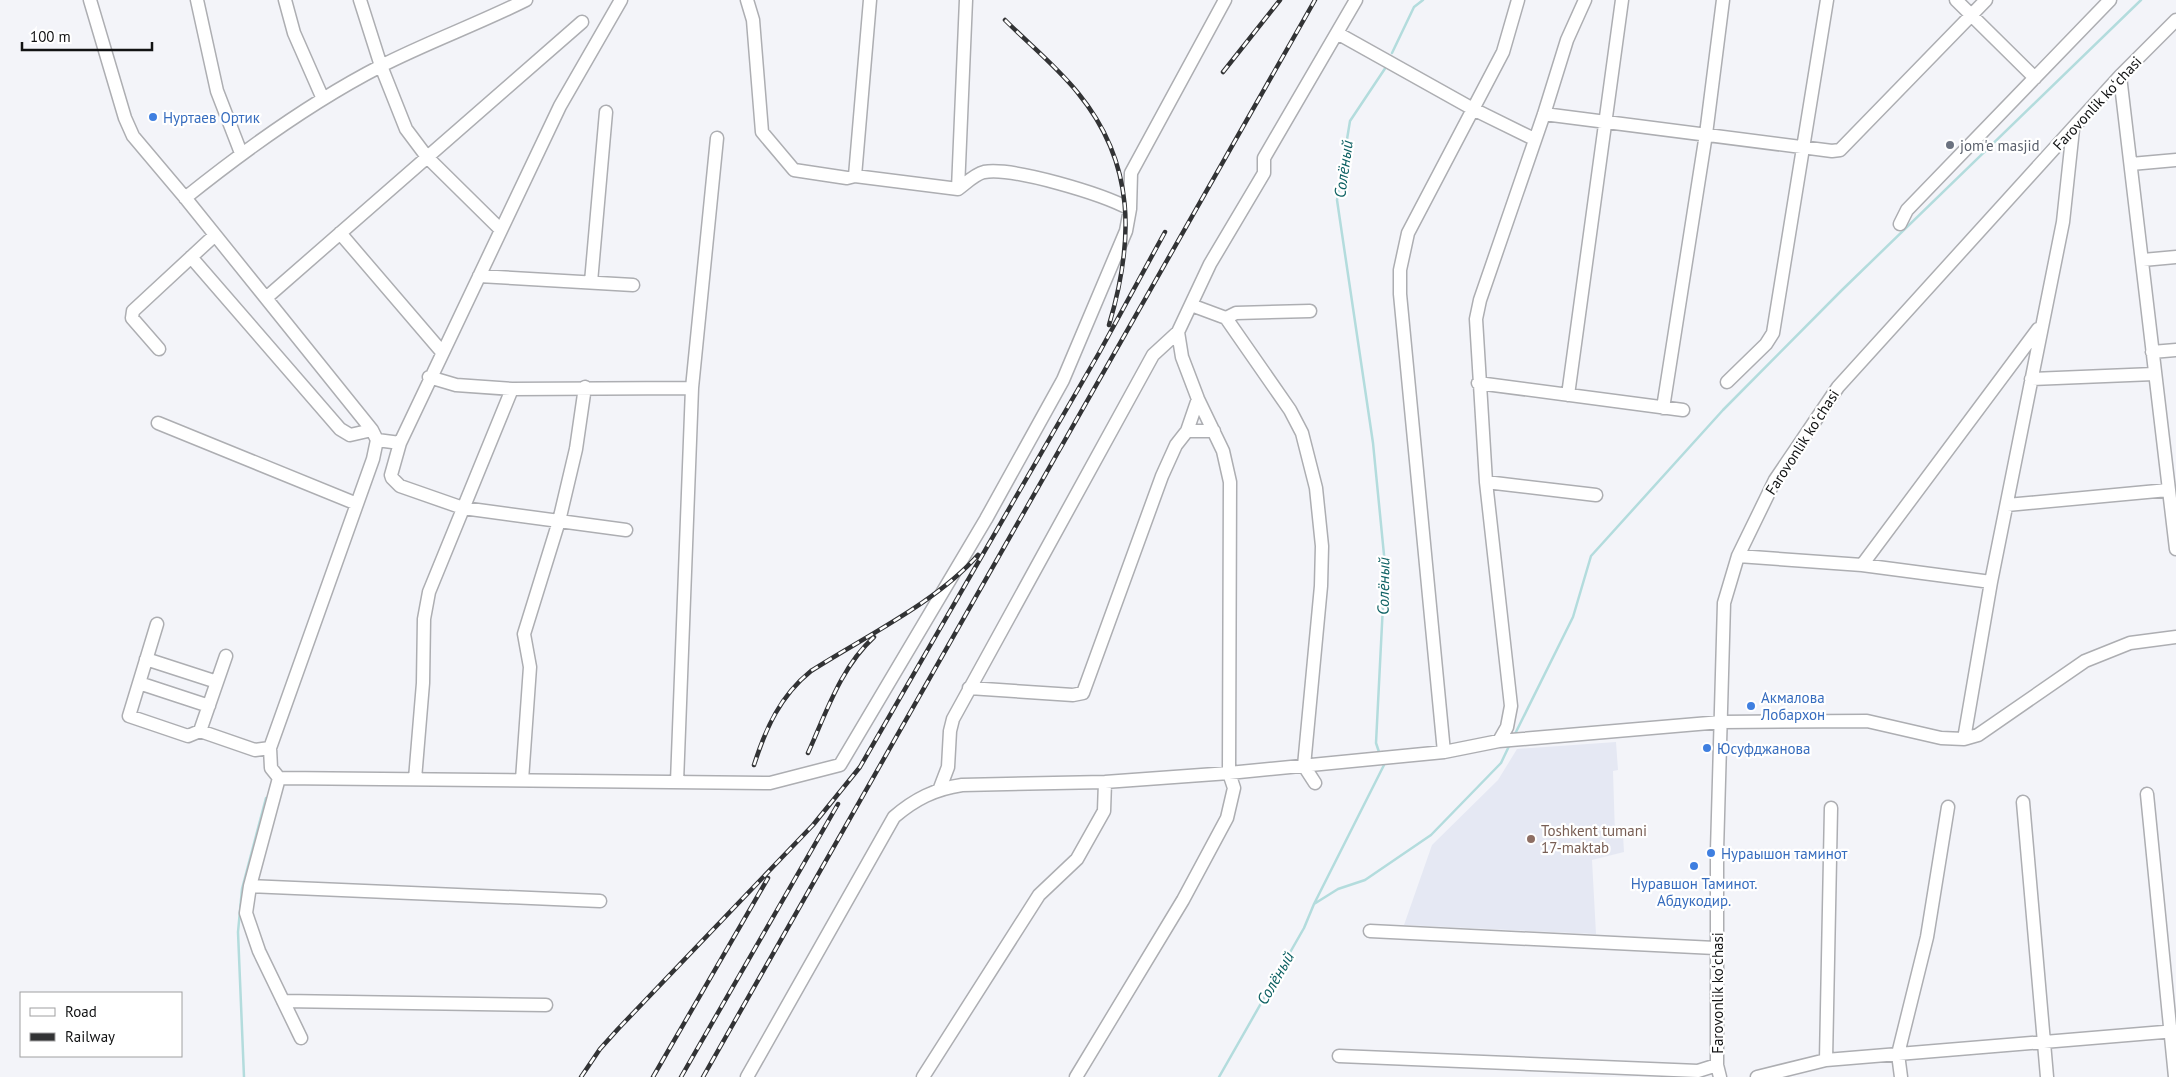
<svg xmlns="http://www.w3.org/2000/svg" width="2176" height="1077" font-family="'PT Sans',sans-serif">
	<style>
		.built { fill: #e5e8f3 }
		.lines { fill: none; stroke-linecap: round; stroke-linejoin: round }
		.stream { stroke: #b3dcdd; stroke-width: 2.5 }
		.minor-casing { stroke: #adaeb2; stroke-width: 15 }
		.minor { stroke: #fff; stroke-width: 12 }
		.rail-casing { stroke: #323335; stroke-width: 4.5 }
		.rail { stroke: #fff; stroke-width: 2.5; stroke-dasharray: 8; stroke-linecap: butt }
		.shop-dot { fill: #3f7fe0; stroke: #fff; stroke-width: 2 }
		.worship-dot { fill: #6b7280; stroke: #fff; stroke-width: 2 }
		.education-dot { fill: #8d6e63; stroke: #fff; stroke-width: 2 }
		.labels { text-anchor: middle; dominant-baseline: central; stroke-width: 4.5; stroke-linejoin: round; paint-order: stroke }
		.street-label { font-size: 15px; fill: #111213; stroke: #fff }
		.shop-label { font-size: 15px; fill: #366cbe; stroke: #fff; text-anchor: start }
		.worship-label { font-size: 15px; fill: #5b616d; stroke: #fff; text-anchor: start }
		.education-label { font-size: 15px; fill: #785e54; stroke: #fff; text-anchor: start }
		.water-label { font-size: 16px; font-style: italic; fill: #0e6163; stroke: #fff }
	</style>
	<rect width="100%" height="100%" fill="#f3f4f9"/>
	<path class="built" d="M1616,742L1618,770L1613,771L1615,835H1623L1624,852L1592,860L1596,934L1404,925L1432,845L1498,780L1517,749Z"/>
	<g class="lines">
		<path class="stream" d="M1392,53L1414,7L1423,0
			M1515,734L1573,617L1591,556L1723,410L1841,291L2141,0
			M1380,755L1376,743L1385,565L1373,443L1337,200L1350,121L1386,67
			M1314,904L1338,889L1365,880L1431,835L1501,763L1510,744
			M244,1077L238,932L242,889L266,798
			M1219,1077L1304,928L1314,904L1384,765L1383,762"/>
		<g class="minor-casing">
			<path id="minor" d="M90,0L125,118L133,136L187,200L372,430L377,440L373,459L270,748L271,768L279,778
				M197,0L217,91L241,153
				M285,0L294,33L323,99
				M360,0L381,66L406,129L427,157L501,230
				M747,0L753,20L762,132L794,170L847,178L855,176L958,189C965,184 975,174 984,172C1014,167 1102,194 1130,209
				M1956,0L2035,78
				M1337,33L1473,109L1534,139
				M2120,76L2176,549
				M1544,114L1832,151L1840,150L1986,0
				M2131,164L2176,160
				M855,176L870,0
				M958,189L966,0
				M185,198C246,149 311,102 381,66C428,42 478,24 526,0
				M1900,224L1907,210L2110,0
				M340,233L442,352
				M191,257L340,429L350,435L372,430
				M2143,260L2176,257
				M479,276L633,285
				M591,282L606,112
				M266,298L582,22
				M1191,305L1226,318L1290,410L1302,433L1316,488L1322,546L1321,586L1304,766L1315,783
				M1226,318L1236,313L1310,311
				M159,349L132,318L133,311L215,235
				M2152,352L2176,350
				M429,377L456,385L512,389L692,388
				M2031,379L2154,374
				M1727,382L1766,344L1773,333L1827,0
				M1478,383L1683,410
				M1568,395L1622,0
				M1663,408L1706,134L1723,0
				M158,423L357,504
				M1187,431H1214
				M377,440L400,443L560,106L621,0
				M400,443L391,475L392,478L400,486L463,508L626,530
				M1486,482L1596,495
				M2007,505L2168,490
				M1738,556L1862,565L1991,582
				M1862,565L2038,329
				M157,624L129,716L188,736L200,731L255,750L270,748
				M146,659L217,682
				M139,683L209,706
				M969,688L1073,695L1083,693L1162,476L1176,445L1187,431L1198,399
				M200,731L226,656
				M1964,739L1991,582L2063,222L2073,129
				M1499,741L1507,727L1511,706L1486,482L1476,319L1480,300L1544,114L1567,40L1585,0
				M1444,752L1400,294V270L1408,233L1503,52L1518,0
				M279,778L770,783L840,765L986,519L1063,380L1126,231L1130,209L1131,173L1225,0
				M279,778L250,886L246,913L259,951L301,1038
				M415,779L423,683L424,619L429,592L512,389
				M522,780L530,667L524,634L559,521L576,449L585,387
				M677,782L692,388L717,138
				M940,788L948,767L950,731L953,719L1153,355L1178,332
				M2147,794L2175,1077
				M2023,802L2047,1077
				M250,886L600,901
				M1370,931L1715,948
				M283,1001L546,1005
				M1339,1056L1698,1071L1717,1065
				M1826,1060L1831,808
				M747,1077L894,817C915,799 935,789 962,785L1105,782L1229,773L1444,752L1499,741L1721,722L1867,721L1941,738L1964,739L1978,735L2085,661L2130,643L2176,637
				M923,1077L1039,895L1077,859L1104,811L1105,782
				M1076,1077L1183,900L1227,818L1234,788L1229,773L1230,482L1223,451L1198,399L1182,357L1178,332L1210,264L1264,173V158L1356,0
				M1720,1077L1717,1065V851L1724,603L1738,556L1775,480L1838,387L2120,76L2176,20
				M1757,1077L1826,1060L2176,1031
				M1901,1077L1898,1054L1927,937L1948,807"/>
		</g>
		<use href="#minor" class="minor"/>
		<g class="rail-casing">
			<path id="rail" d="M1005,20C1029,44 1057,67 1078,93C1136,164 1134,241 1109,325
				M1223,72L1280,0
				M808,753C826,713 841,667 874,637
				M754,765C766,728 780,696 811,671C864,637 937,602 978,555
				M581,1077L600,1049L618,1029L813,825L860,767L1099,353L1165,232
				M653,1077L768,878
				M681,1077L838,804
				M703,1077L1315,0"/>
		</g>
		<use href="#rail" class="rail"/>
	</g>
	<g class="shop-dot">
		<circle cx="153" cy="117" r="5"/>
		<circle cx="1751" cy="706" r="5"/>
		<circle cx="1707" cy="748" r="5"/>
		<circle cx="1711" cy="853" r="5"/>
		<circle cx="1694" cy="866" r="5"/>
	</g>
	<circle class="worship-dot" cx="1950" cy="145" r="5"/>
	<circle class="education-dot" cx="1531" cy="839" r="5"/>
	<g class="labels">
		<g class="street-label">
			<text transform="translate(2097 103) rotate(-47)">Farovonlik koʻchasi</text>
			<text transform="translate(1802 442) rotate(-57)">Farovonlik koʻchasi</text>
			<text transform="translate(1717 993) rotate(-90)">Farovonlik koʻchasi</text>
		</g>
		<g class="shop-label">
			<text x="163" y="117">Нуртаев Ортик</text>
			<text x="1761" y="697">Акмалова<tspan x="1761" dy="17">Лобархон</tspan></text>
			<text x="1717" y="748">Юсуфджанова</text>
			<text x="1721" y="853">Нураышон таминот</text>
			<text x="1694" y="883" text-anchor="middle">Нуравшон Таминот.<tspan x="1694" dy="17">Абдукодир.</tspan></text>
		</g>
		<g class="worship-label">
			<text x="1960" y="145">jom'e masjid</text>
		</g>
		<g class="education-label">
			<text x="1541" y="830">Toshkent tumani<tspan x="1541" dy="17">17-maktab</tspan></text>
		</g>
		<g class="water-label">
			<text transform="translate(1343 169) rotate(-82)">Солёный</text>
			<text transform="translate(1383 586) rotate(-89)">Солёный</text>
			<text transform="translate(1275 978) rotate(-60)">Солёный</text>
		</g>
	</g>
	<rect x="20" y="992" width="162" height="65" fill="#ffffff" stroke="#a0a0a1"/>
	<rect x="30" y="1008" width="25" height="8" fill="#ffffff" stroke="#a0a0a1"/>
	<text x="65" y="1017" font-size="15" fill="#111213">Road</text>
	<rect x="30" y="1033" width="25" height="8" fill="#323335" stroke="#a0a0a1"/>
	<text x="65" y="1042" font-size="15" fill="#111213">Railway</text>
	<path d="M22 42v8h130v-8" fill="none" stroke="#111213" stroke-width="2.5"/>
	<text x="30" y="42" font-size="15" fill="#111213" stroke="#ffffff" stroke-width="4" paint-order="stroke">100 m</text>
</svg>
